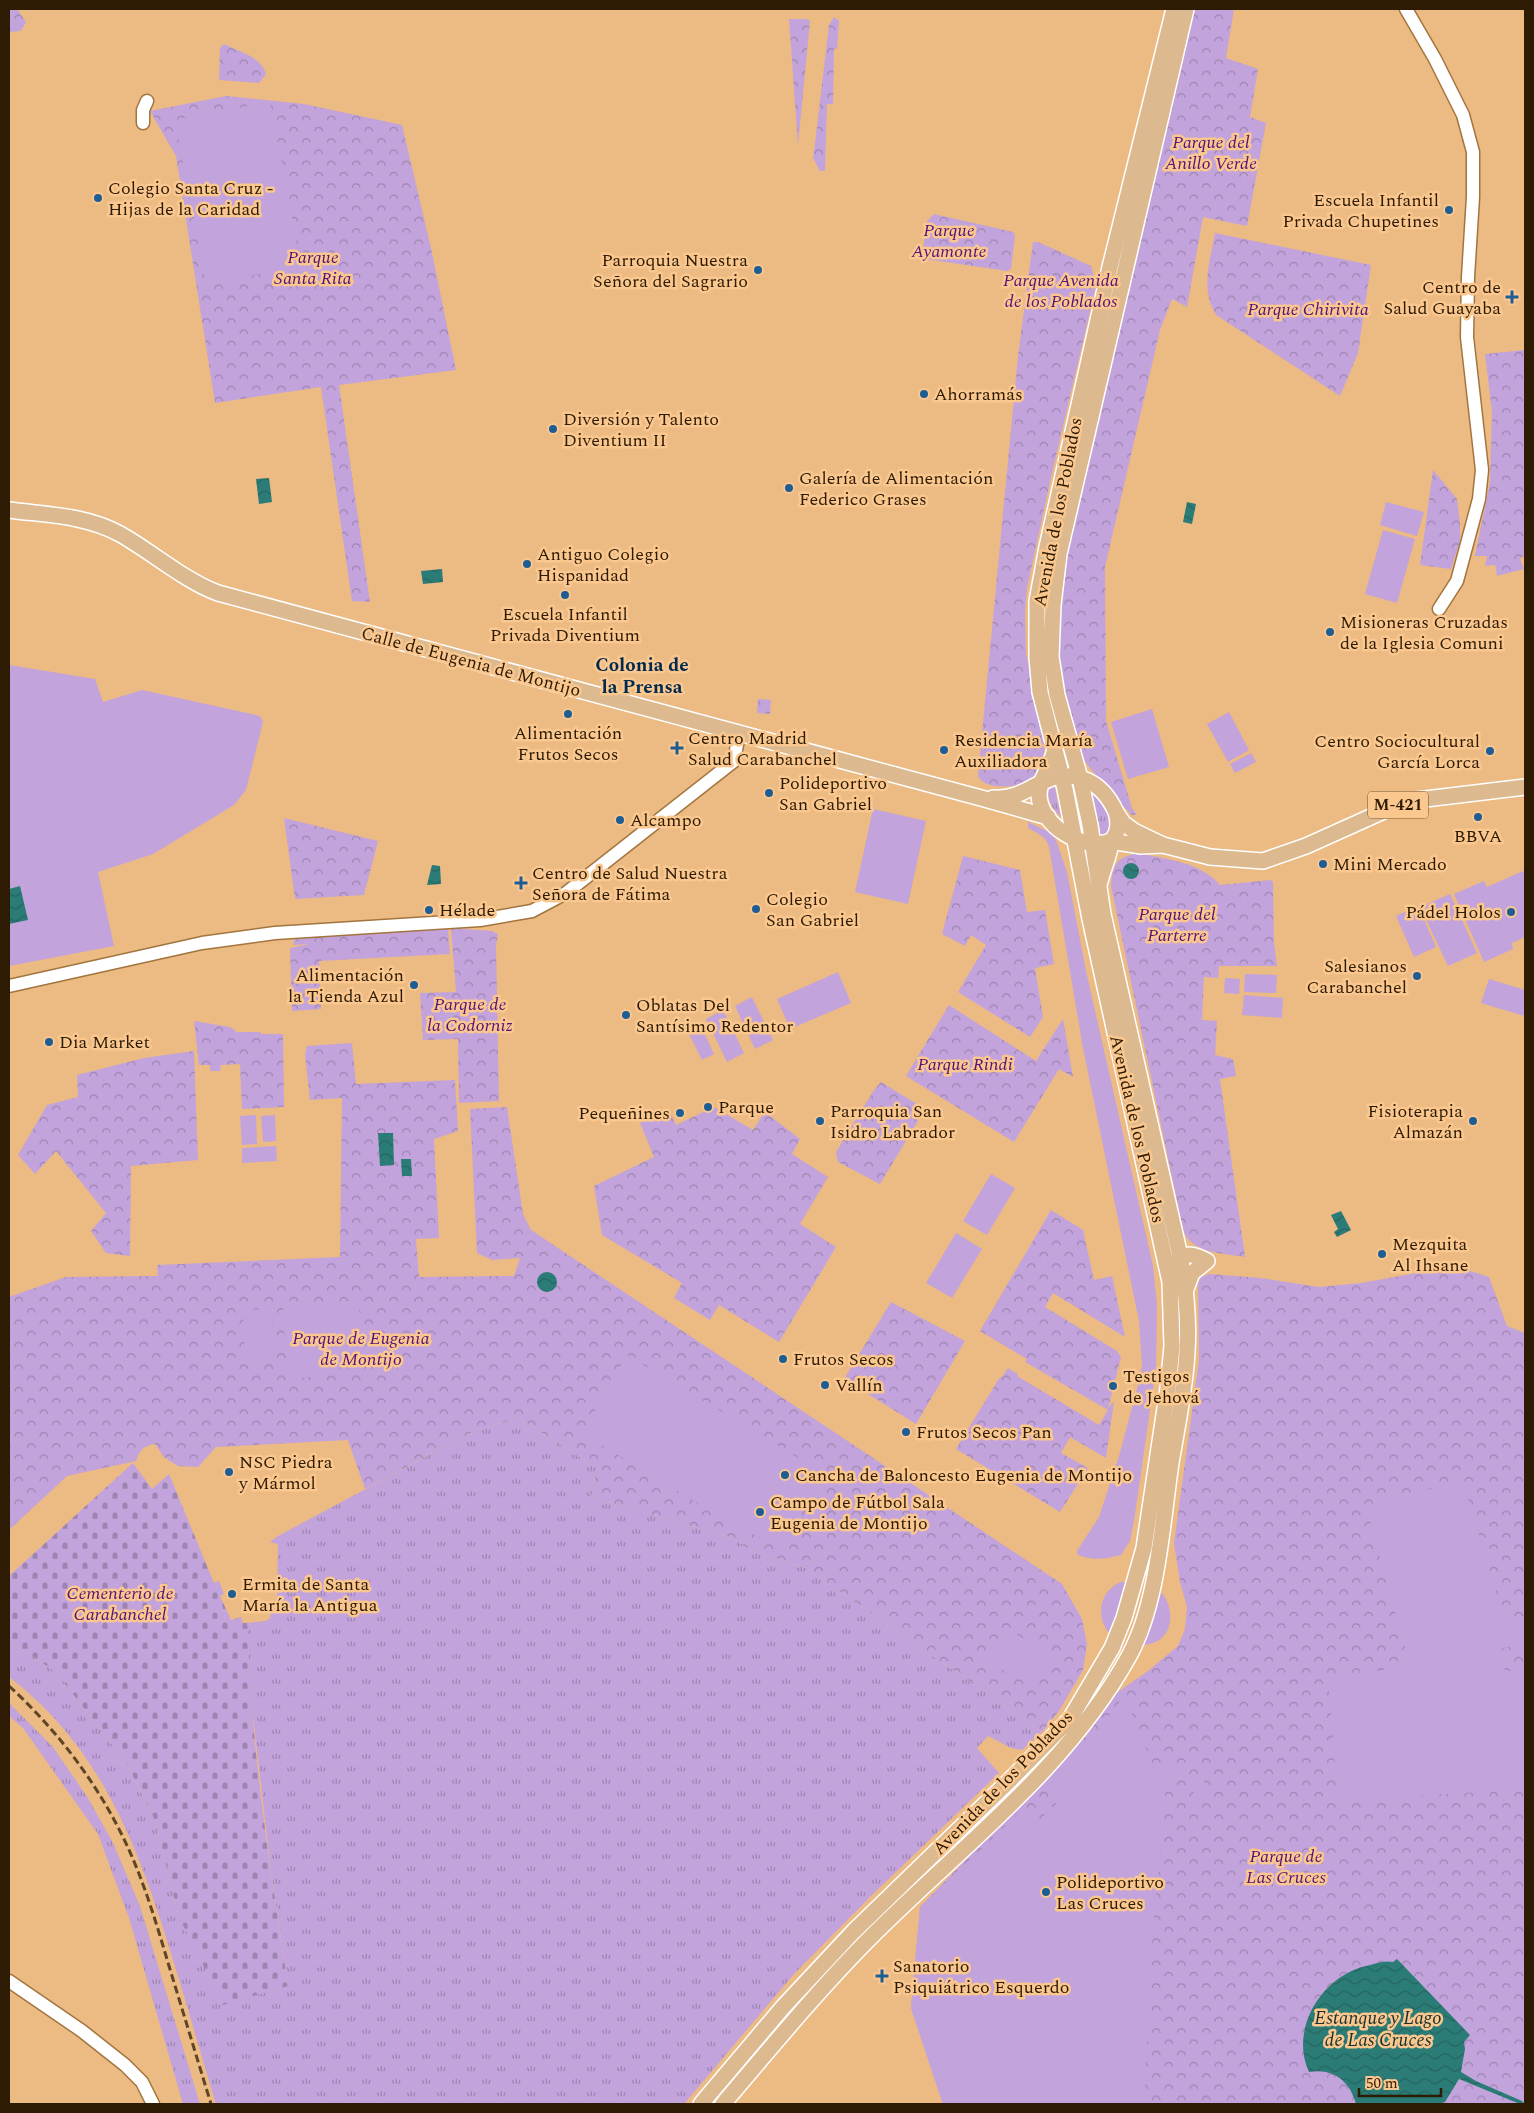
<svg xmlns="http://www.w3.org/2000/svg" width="1534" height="2113" font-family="Spectral,serif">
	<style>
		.grass { fill: url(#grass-tufts) }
		.cemetery { fill: url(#cemetery-stones) }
		.park { fill: url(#park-crowns) }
		.garden { fill: #c2a3dc }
		.water { fill: url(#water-waves) }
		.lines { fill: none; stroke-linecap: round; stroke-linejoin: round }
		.secondary-casing { stroke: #a3753e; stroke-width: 15 }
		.primary-casing { stroke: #fff; stroke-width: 18 }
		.secondary { stroke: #fff; stroke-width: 12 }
		.primary { stroke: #dcb98f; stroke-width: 15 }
		.rail { stroke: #5f4525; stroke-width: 3; stroke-dasharray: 8 4; stroke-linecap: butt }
		.poi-dot { fill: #1e5d93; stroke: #fac78f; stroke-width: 2 }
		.labels { text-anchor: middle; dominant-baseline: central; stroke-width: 5; stroke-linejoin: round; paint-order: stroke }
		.shield { fill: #fac78f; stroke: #6a4f2e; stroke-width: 1 }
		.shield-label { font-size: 16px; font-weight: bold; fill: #2d1b04 }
		.park-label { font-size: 18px; font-style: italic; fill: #531378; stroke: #fac78f }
		.poi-label { font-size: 18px; fill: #2d1b04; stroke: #fac78f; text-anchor: start }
		.street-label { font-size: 18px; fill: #2d1b04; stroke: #fac78f }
		.neighbourhood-label { font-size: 19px; font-weight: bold; fill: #002b4f; stroke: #fac78f }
		.water-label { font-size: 19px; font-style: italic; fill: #17302e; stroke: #fac78f }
	</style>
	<defs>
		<pattern id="grass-tufts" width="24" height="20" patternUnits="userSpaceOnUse" patternTransform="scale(1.25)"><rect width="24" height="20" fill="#c2a3dc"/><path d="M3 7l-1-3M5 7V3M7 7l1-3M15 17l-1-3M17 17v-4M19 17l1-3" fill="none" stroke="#9e84b0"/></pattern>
		<pattern id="cemetery-stones" width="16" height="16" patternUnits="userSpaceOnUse" patternTransform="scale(1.25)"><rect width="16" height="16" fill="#c2a3dc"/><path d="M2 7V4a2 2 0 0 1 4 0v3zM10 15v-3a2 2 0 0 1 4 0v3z" fill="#9e84b0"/></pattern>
		<pattern id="park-crowns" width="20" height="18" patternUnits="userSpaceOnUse" patternTransform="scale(1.25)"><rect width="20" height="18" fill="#c2a3dc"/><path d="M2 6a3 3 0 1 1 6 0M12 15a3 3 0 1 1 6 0" fill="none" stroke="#9e84b0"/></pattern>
		<pattern id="water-waves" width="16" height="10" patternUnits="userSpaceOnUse" patternTransform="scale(1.25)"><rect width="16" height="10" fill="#2b7c77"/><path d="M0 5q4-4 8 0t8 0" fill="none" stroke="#25655f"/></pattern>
	</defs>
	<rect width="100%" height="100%" fill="#ecba83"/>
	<path class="grass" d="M1054,784L1061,817C1052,808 1048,802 1048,789Z
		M1091,793C1095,794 1100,796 1102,799C1110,808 1115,826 1107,836L1101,837Z
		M519,1418L597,1468L591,1497L732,1538L751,1550L806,1568L1042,1732L1022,1750L1011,1748L988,1736L977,1748L999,1773L871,1896L794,1974L684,2104H216C202,2058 189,2012 175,1966C141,1855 105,1750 9,1677V1641L56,1672L127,1764L155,1821L179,1917L288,1986L271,1870L251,1700L247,1623L266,1621L270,1618L271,1606L277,1598L278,1544L270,1542L278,1536L474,1431Z
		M9,1703L53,1747L88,1798L113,1843L140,1906L200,2104H183L129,1918L98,1834L23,1728L9,1716Z"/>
	<path class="cemetery" d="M133,1463L152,1489L169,1474L214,1583L219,1581L224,1594L220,1596L231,1620L241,1617L243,1623H247L248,1628C250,1747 271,1869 288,1986L223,2005L179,1917L155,1821L127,1764L56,1672L9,1641V1576Z"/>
	<path class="park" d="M9,9H17L26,22L21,31L9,32Z
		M1193,9H1234L1226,58L1258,69L1250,117L1266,123L1247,226L1203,217L1187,307L1172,299L1160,330L1105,567L1106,721L1132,808L1137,815H1132L1111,794L1075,749L1053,654L1067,547Z
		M834,17L839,21L837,49H834L833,104H827L825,171H820L813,158L814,152L829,25Z
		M789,19H807L810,21L798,145Z
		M224,44C238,51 262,57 266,74L259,83L219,80L220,48Z
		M226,96L304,104L402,125L431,248L456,370L339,385L370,602L352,601L321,387L215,403L176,156L150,111Z
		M934,214L1013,232L1015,236L1011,269L1007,271L925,259L922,256L927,221Z
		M1215,233L1371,265L1358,353L1340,396L1216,315C1200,288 1210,262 1215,233Z
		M1033,242H1038L1091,266L1096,286L1052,473L1027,588L1025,613L1026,654L1046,739C1045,753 1042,769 1031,779C1021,788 984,791 978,776L1018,356Z
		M1525,350V555L1520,559L1524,569L1497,576L1495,565L1485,566L1487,556H1475L1490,482L1492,412L1485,354Z
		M1433,470L1457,499L1460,524V541L1451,569L1420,565Z
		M758,699L771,700L770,714L757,713Z
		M284,818L378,841L364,895L295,899Z
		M1138,853C1165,859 1201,862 1220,885L1271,880L1273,882L1274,942L1277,966H1219L1218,978L1204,977L1202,1020L1217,1021L1215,1055L1233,1059L1236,1076L1220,1079L1245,1257C1223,1253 1192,1254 1183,1230L1111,886C1113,864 1115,858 1138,853Z
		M963,856L1020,870L1027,912L1045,910L1054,964L1035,968L1043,1017L1030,1037L958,992L986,945L971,935L965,946L942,934Z
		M448,928L450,954L319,961L321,1009L292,1011L290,948L310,944L293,945L295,937Z
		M451,928L492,931L498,934L496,946L499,1101L459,1103L458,1039L423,1040L420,993L456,992Z
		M949,1005L1036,1061L1063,1019L1073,1077L1059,1069L1014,1142L906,1076Z
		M194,1021L230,1027L237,1032H261V1034H283L284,1107L242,1109L240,1064L221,1065L220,1071H210V1065H199Z
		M352,1043L356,1084L455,1080L458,1131L434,1139L439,1238L416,1239L419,1277L514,1276L520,1258L492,1260L477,1253L470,1109L507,1107L523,1214L531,1230L1062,1584L1082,1619L1087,1644L1083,1670L1059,1711L1042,1732L806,1568L751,1550L732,1538L591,1497L597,1468L519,1418L474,1431L365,1489L348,1440L216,1447L198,1467L178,1466L164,1457L155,1444C143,1446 140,1450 136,1461L67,1476L9,1530V1297L66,1277L158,1276L157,1265L340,1257L342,1098L310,1100L305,1055L307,1046Z
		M194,1051L198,1160L131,1166L130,1256L106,1253L91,1231L106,1213L56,1151L35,1174L18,1155L47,1105L78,1097L77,1075L144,1058Z
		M881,1082L920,1106L918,1121L880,1184L838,1162L836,1152L874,1090Z
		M714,1107L753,1130L765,1112L800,1139L792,1154L828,1177L800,1224L836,1247L779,1342L719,1305L710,1320L674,1298L682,1283L602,1235L594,1186L654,1157L640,1123L669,1109L676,1125Z
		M1051,1210L1083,1230L1094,1280L1112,1276L1125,1337L1053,1293L1045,1307L1117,1351L1121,1357L1108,1408L1114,1401L1106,1458L1070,1437L1061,1453L1088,1468L1060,1512L956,1449L1000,1377H1002L1008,1368L1018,1374L1017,1376L1099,1425L1108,1410L1025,1362L1027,1359L980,1331Z
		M1455,1266L1489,1277L1507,1326L1525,1333V2104H943L911,2008L920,1907L1086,1736L1106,1704L1115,1694L1148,1671L1178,1646L1185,1629L1187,1607L1180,1582L1174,1543L1199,1360L1198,1283L1201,1277L1209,1274L1260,1278L1319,1287L1361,1283Z
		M891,1302L965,1341L916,1424L844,1379Z"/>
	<path class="garden" d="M270,102L301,266L206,284L175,120Z
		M1386,502L1424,512L1417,536L1380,525Z
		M1383,530L1415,539L1397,603L1365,594Z
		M9,665L95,679L103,702L142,690L260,716L263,722L246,790L234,805L153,854L98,872L114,946L9,966Z
		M1152,709L1169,767L1128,779L1111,722Z
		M1229,712L1249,750L1228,762L1207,724Z
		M1251,753L1256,762L1235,773L1230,764Z
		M873,809L926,821L908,904L855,892Z
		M1028,822L1049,832L1056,840L1067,872L1086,971L1153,1266L1157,1305L1156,1368L1134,1521L1130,1541L1121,1555C1105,1559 1094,1561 1078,1555L1077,1551L1099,1517L1120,1453L1139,1381L1142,1365L1139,1321L1083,1048L1049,847C1045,835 1038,834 1028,828Z
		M1523,871L1525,876V937L1512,943L1513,949L1484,962L1454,894L1484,881L1487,887Z
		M1450,894L1477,953L1448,966L1420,907Z
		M1418,906L1436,947L1414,957L1396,916Z
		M838,972L851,1003L790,1029L777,999Z
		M1245,974L1277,975L1276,993L1244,992Z
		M1225,978L1240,979L1239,994L1224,993Z
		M1489,979L1525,990L1524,1016L1481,1003Z
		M1244,995L1283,998L1282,1018L1242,1015Z
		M752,997L773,1040L755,1049L735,1006Z
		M723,1010L744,1053L727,1062L706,1019Z
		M702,1028L714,1054L702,1060L689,1034Z
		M256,1115L257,1144L242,1145L240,1116Z
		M275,1115L276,1141L263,1142L261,1116Z
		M276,1146L277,1161L242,1163V1148Z
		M991,1174L1015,1188L987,1235L963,1221Z
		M956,1233L982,1249L952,1298L926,1283Z
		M359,1305L361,1344L335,1346L337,1375L287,1379L283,1309Z
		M272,1309L274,1358L245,1360L243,1310Z
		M627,1355L825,1474L781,1548L717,1515L582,1433Z
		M1462,1480L1501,1608L1509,1606L1513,1621L1525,1619V1644L1496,1649L1500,1668L1525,1676V1789L1338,1801L1328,1678L1410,1666L1366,1507Z
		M1121,1582H1126L1119,1610L1109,1633C1095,1616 1100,1590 1121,1582Z
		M1161,1592C1177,1611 1173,1643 1144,1645Z
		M1007,1629L1055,1657L1035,1687L988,1662Z
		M1123,1697L1129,1707L1166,1797L1153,1926L1144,2104H943L911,2008L920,1907L1019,1813L1022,1811L1029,1812L1038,1821L1059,1801L1046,1788L1089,1743Z
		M1164,1759L1177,1763L1171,1790C1163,1782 1161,1771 1161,1761Z
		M1196,1774L1200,1775C1208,1786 1208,1798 1198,1808L1191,1809Z"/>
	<path class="water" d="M269,478L272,502L259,504L256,479Z
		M1187,502L1196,504L1192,524L1183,522Z
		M442,569L443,582L423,584L421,571Z
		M1123 871a8 8 0 1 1 16 0a8 8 0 1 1-16 0Z
		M432,865L440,866L441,884L427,885Z
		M20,886L28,920L9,924V889Z
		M378,1133H393L394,1165L380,1166Z
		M401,1159H411L412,1176H402Z
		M1341,1211L1351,1230L1337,1237L1334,1232L1338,1229L1331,1215Z
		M537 1282a10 10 0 1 1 20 0a10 10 0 1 1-20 0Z
		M1397,1959L1470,2035L1464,2042L1465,2049L1461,2072L1476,2081L1522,2101L1525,2104H1520L1459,2079L1445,2102L1439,2104H1356C1350,2081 1333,2068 1309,2072C1289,2029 1322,1976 1366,1966C1374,1964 1384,1960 1393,1962Z"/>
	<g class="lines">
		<g class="secondary-casing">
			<path id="secondary" d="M1406,9L1435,59L1463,115L1473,152V197L1468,277L1467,337L1482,470L1479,499L1457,581L1439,609
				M143,123V110L147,101
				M9,986L202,943L275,933L480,920L532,911L566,893L734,761L739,734
				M9,1981L82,2031L125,2065L142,2082L153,2104"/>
		</g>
		<g class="primary-casing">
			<path id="primary" d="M9,510C47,515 85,515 120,534C152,552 185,581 218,593L981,798L1048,817
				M993,798C1033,801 1045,762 1088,781C1101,787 1110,799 1116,812C1119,822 1119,833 1111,841C1084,852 1040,826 1039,795C1039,778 1053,765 1055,748
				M1116,812L1123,823L1134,831L1163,845L1210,857L1263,861L1306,846L1395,806L1417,800L1525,787
				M1111,841L1141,846L1162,845
				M1100,882C1103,868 1110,856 1111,841
				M1174,1264C1184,1251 1194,1254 1207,1261L1192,1273L1186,1289
				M701,2104L783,2007L854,1931L1011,1779L1070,1719L1112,1648L1124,1618L1144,1548L1168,1388L1172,1346L1170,1282L1090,919L1065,789L1040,692L1037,657V601L1047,547L1110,267L1174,9
				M723,2104C769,2050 814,1995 864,1944C955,1851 1065,1772 1129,1656C1158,1603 1162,1524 1171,1463C1177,1427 1185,1390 1187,1352C1189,1320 1186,1288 1180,1256L1103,914L1090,825L1080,778L1057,695L1051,657L1053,605L1059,554L1186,9"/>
		</g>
		<use href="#secondary" class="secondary"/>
		<use href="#primary" class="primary"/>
		<path class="rail" d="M9,1686C56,1729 95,1780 123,1837C143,1878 156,1922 169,1966C183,2012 197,2058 211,2104"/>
	</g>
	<g class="poi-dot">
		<circle cx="98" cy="198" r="5"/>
		<circle cx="1449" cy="210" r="5"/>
		<circle cx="758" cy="270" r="5"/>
		<path d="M1509.5 289.5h5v5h5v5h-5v5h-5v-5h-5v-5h5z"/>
		<circle cx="924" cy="394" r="5"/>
		<circle cx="553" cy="429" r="5"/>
		<circle cx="789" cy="488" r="5"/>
		<circle cx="527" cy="564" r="5"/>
		<circle cx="565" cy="595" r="5"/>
		<circle cx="1330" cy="632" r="5"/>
		<circle cx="568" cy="714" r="5"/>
		<path d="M674.5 740.5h5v5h5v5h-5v5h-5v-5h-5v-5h5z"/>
		<circle cx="944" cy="750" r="5"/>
		<circle cx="1490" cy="751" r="5"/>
		<circle cx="769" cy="793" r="5"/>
		<circle cx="1478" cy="817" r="5"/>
		<circle cx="620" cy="820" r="5"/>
		<circle cx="1323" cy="864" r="5"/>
		<path d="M518.5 875.5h5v5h5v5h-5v5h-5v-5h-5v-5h5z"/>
		<circle cx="756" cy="909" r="5"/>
		<circle cx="429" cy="910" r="5"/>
		<circle cx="1511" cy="912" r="5"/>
		<circle cx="1417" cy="976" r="5"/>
		<circle cx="414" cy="985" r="5"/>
		<circle cx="626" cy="1015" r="5"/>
		<circle cx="49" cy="1042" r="5"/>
		<circle cx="708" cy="1107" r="5"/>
		<circle cx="680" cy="1113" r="5"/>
		<circle cx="820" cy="1121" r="5"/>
		<circle cx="1473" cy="1121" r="5"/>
		<circle cx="1382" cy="1254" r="5"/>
		<circle cx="783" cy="1359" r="5"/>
		<circle cx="825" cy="1385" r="5"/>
		<circle cx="1113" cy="1386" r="5"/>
		<circle cx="906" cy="1432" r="5"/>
		<circle cx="229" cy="1472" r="5"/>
		<circle cx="785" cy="1475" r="5"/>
		<circle cx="760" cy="1512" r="5"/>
		<circle cx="232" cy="1594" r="5"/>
		<circle cx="1046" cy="1892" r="5"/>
		<path d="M879.5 1968.5h5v5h5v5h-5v5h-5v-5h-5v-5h5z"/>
	</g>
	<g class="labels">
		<rect class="shield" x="1368" y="791.5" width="60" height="27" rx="4"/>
		<g class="shield-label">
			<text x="1398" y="805">M-421</text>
		</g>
		<g class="park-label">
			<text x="1211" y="142">Parque del<tspan x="1211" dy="21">Anillo Verde</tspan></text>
			<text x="949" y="230">Parque<tspan x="949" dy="21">Ayamonte</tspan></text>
			<text x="313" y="257">Parque<tspan x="313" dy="21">Santa Rita</tspan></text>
			<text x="1061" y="280">Parque Avenida<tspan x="1061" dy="21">de los Poblados</tspan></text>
			<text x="1308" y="309">Parque Chirivita</text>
			<text x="1177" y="914">Parque del<tspan x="1177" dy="21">Parterre</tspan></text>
			<text x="470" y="1004">Parque de<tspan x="470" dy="21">la Codorniz</tspan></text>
			<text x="965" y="1064">Parque Rindi</text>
			<text x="361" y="1338">Parque de Eugenia<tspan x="361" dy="21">de Montijo</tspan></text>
			<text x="120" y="1593">Cementerio de<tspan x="120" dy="21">Carabanchel</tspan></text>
			<text x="1286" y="1856">Parque de<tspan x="1286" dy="21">Las Cruces</tspan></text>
		</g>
		<g class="poi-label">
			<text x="108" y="188">Colegio Santa Cruz -<tspan x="108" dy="21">Hijas de la Caridad</tspan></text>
			<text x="1439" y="200" text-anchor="end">Escuela Infantil<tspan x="1439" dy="21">Privada Chupetines</tspan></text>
			<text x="748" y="260" text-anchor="end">Parroquia Nuestra<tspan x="748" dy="21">Señora del Sagrario</tspan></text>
			<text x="1501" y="287" text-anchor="end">Centro de<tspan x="1501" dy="21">Salud Guayaba</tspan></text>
			<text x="934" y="394">Ahorramás</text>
			<text x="563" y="419">Diversión y Talento<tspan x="563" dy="21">Diventium II</tspan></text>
			<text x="799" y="478">Galería de Alimentación<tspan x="799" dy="21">Federico Grases</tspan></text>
			<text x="537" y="554">Antiguo Colegio<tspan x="537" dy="21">Hispanidad</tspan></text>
			<text x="565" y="614" text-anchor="middle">Escuela Infantil<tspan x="565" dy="21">Privada Diventium</tspan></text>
			<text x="1340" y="622">Misioneras Cruzadas<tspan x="1340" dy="21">de la Iglesia Comuni</tspan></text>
			<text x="568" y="733" text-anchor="middle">Alimentación<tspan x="568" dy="21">Frutos Secos</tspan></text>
			<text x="688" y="738">Centro Madrid<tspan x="688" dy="21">Salud Carabanchel</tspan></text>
			<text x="954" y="740">Residencia María<tspan x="954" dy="21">Auxiliadora</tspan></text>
			<text x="1480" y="741" text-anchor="end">Centro Sociocultural<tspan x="1480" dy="21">García Lorca</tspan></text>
			<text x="779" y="783">Polideportivo<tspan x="779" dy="21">San Gabriel</tspan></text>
			<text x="630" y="820">Alcampo</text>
			<text x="1478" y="836" text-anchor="middle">BBVA</text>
			<text x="1333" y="864">Mini Mercado</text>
			<text x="532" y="873">Centro de Salud Nuestra<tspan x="532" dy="21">Señora de Fátima</tspan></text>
			<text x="766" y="899">Colegio<tspan x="766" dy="21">San Gabriel</tspan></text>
			<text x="439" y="910">Hélade</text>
			<text x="1501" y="912" text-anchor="end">Pádel Holos</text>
			<text x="1407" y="966" text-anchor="end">Salesianos<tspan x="1407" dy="21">Carabanchel</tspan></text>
			<text x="404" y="975" text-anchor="end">Alimentación<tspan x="404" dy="21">la Tienda Azul</tspan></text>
			<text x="636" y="1005">Oblatas Del<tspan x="636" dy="21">Santísimo Redentor</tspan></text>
			<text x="59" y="1042">Dia Market</text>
			<text x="718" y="1107">Parque</text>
			<text x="830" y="1111">Parroquia San<tspan x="830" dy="21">Isidro Labrador</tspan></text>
			<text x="1463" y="1111" text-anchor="end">Fisioterapia<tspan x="1463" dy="21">Almazán</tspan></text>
			<text x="670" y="1113" text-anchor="end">Pequeñines</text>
			<text x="1392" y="1244">Mezquita<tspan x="1392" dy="21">Al Ihsane</tspan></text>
			<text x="793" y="1359">Frutos Secos</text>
			<text x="1123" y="1376">Testigos<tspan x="1123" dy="21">de Jehová</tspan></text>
			<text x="835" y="1385">Vallín</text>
			<text x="916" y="1432">Frutos Secos Pan</text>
			<text x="239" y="1462">NSC Piedra<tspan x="239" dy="21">y Mármol</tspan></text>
			<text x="795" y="1475">Cancha de Baloncesto Eugenia de Montijo</text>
			<text x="770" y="1502">Campo de Fútbol Sala<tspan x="770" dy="21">Eugenia de Montijo</tspan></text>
			<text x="242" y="1584">Ermita de Santa<tspan x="242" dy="21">María la Antigua</tspan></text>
			<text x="1056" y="1882">Polideportivo<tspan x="1056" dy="21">Las Cruces</tspan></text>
			<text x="893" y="1966">Sanatorio<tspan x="893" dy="21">Psiquiátrico Esquerdo</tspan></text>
		</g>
		<g class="street-label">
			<text transform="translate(1058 512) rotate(-79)">Avenida de los Poblados</text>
			<text transform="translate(471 662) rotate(15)">Calle de Eugenia de Montijo</text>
			<text transform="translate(1137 1129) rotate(77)">Avenida de los Poblados</text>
			<text transform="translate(1003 1783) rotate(-46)">Avenida de los Poblados</text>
		</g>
		<g class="neighbourhood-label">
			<text x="642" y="665">Colonia de<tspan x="642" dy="22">la Prensa</tspan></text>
		</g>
		<g class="water-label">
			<text x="1378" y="2018">Estanque y Lago<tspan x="1378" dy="22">de Las Cruces</tspan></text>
		</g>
	</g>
	<rect width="1534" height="2113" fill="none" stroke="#2d1b04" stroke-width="20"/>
	<path d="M1359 2088v8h82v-8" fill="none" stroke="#2d1b04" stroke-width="2.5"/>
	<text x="1366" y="2088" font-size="15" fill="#2d1b04" stroke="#fac78f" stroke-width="4" paint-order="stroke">50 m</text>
</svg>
